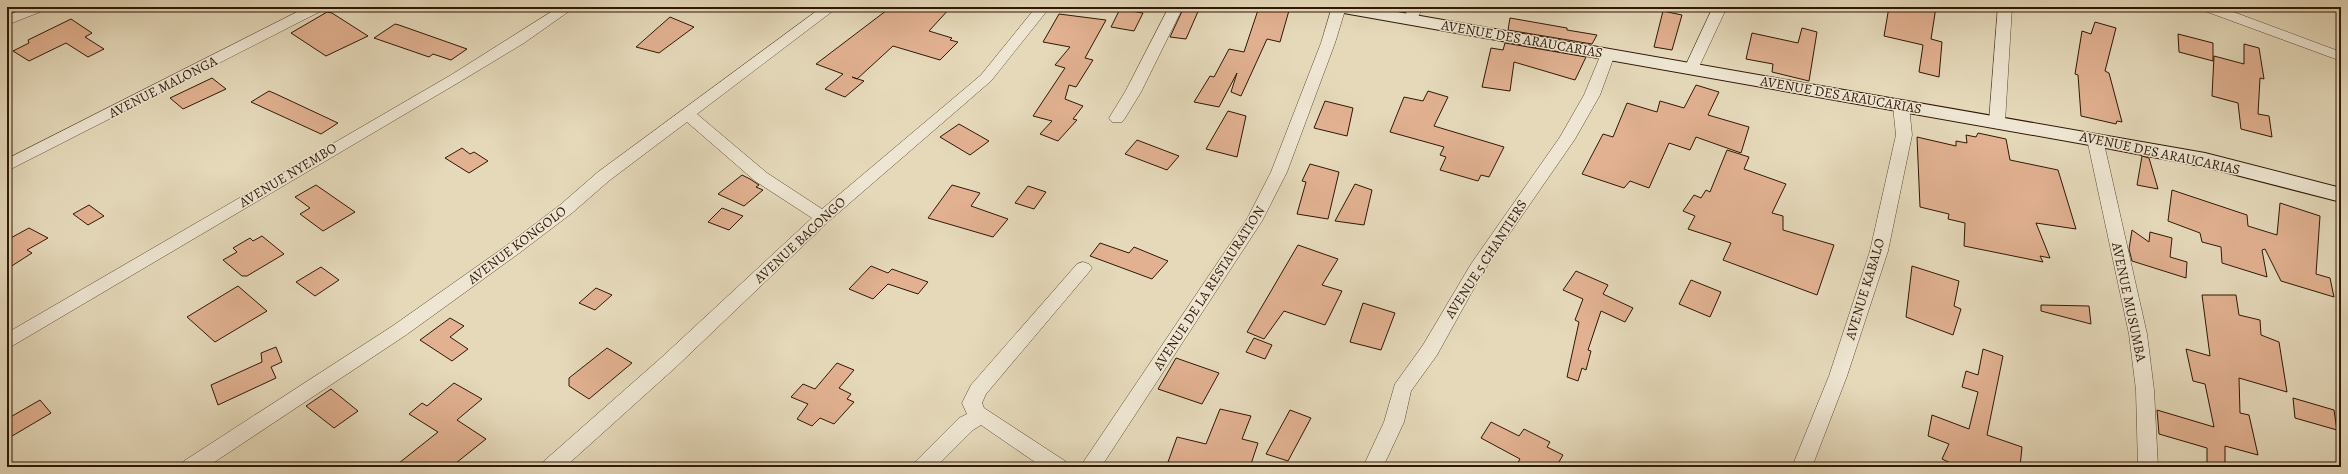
<svg xmlns="http://www.w3.org/2000/svg" width="2348" height="474" font-family="Alegreya,serif">
	<style>
		.building { fill: #e1b191; stroke: #301705 }
		.lines { fill: none; stroke-linecap: round; stroke-linejoin: round }
		.street-casing { stroke: #5d4832; stroke-width: 1 }
		.secondary-casing { stroke: #301705; stroke-width: 2 }
		.street { fill: #eee6d2; fill-rule: evenodd }
		.secondary { fill: #eee6d2; fill-rule: evenodd }
		.labels { text-anchor: middle; dominant-baseline: central; stroke-width: 3; stroke-linejoin: round; paint-order: stroke }
		.street-label { font-size: 14px; fill: #301705; stroke: #eee6d2 }
	</style>
	<rect width="100%" height="100%" fill="#e5d9ba"/>
	<filter id="stains"><feTurbulence type="fractalNoise" baseFrequency=".005" numOctaves="4"/><feColorMatrix values="0 0 0 0 .2 0 0 0 0 .09 0 0 0 0 .02 0 0 0 .5 -.17"/></filter>
	<radialGradient id="worn" r=".72"><stop offset=".6" stop-color="#630" stop-opacity="0"/><stop offset="1" stop-color="#630" stop-opacity=".3"/></radialGradient>
	<path class="building" d="M891,7H951L929,31L952,38L950,40L958,42L940,60L893,46L857,79L852,77L864,81L845,97L825,89L843,74L816,64Z
		M1184,7H1200L1186,39L1170,37Z
		M1259,7H1290L1280,42L1267,39L1241,96L1231,92L1237,73L1219,107L1194,102L1210,76L1214,77L1229,49L1244,52Z
		M1889,7H1936L1931,39L1942,42L1939,77L1919,72L1923,45L1884,36Z
		M1120,9L1143,13L1134,31L1111,27Z
		M1663,11L1682,15L1672,50L1654,47Z
		M327,12L332,13L368,36L326,56L291,33Z
		M1059,14L1106,20L1085,58L1093,60L1076,87L1069,85L1065,99L1083,106L1073,119L1077,120L1058,141L1040,134L1052,121L1033,116L1065,68L1055,65L1070,47L1043,42Z
		M670,17L694,27L659,53L636,47Z
		M1510,18L1567,28V30L1597,35L1592,44L1508,30Z
		M71,19L92,33L85,37L104,49L88,57L66,43L29,61L13,51L29,43L28,40Z
		M2095,22L2116,28L2105,71L2109,73L2122,122L2117,121L2116,124L2081,116L2078,75L2075,74L2082,31L2091,34Z
		M395,24L399,25L467,49L451,60L433,54L429,57L374,38Z
		M1802,28L1817,32L1809,81L1772,72L1773,64L1746,59L1752,33L1798,43Z
		M2178,34L2213,43V61L2179,52Z
		M1505,43L1586,57L1575,80L1514,62L1510,91L1482,87L1491,48L1503,50Z
		M2244,44L2259,48L2264,79L2260,78L2258,114L2269,116L2272,137L2241,129L2238,103L2212,96L2214,56L2244,64Z
		M212,78L226,89L183,109L170,98Z
		M1696,85L1719,92L1708,115L1749,127L1741,153L1696,137L1690,150L1669,143L1649,188L1630,181L1624,188L1582,174L1603,134L1613,137L1627,103L1657,112L1660,101L1684,108Z
		M269,91L276,94L338,123L321,134L251,102Z
		M1428,91L1448,97L1434,126L1504,147L1489,177L1481,175L1478,181L1440,170L1446,157L1440,155L1444,147L1390,132L1404,97L1423,101Z
		M1325,101L1353,108L1347,136L1314,128Z
		M1228,111L1246,116L1237,157L1206,149Z
		M959,124L989,141L970,155L940,137Z
		M1978,133L2006,139L2010,160L2058,170L2076,229L2036,223L2050,258L2040,256L2043,262L1964,246L1965,223L1948,219L1949,214L1920,207L1917,137L1956,146V141L1967,143L1966,135L1976,137Z
		M1137,140L1179,156L1167,170L1125,154Z
		M462,148L470,154L474,152L488,161L469,173L445,158Z
		M1727,150L1749,157L1744,169L1786,184L1772,213L1783,216V230L1834,245L1817,295L1723,260L1731,243L1688,229L1695,216L1683,211L1694,195L1701,198L1706,190L1710,192Z
		M2142,156L2149,158L2158,189L2137,185Z
		M1310,164L1339,172L1328,219L1297,214L1306,182L1302,181Z
		M742,175L750,179L759,185L756,187L763,190L744,206L718,194Z
		M1355,184L1372,190L1364,225L1335,221Z
		M316,185L355,212L323,231L300,214L310,208L295,197Z
		M952,185L980,193L971,206L1008,219L993,237L928,218Z
		M1028,186L1046,192L1034,209L1015,203Z
		M2172,190L2247,215L2248,226L2277,235L2280,203L2320,216L2316,274L2330,278L2334,297L2281,281L2265,249L2262,250L2267,277L2222,263L2221,247L2202,242L2200,233L2168,221Z
		M89,205L104,216L88,225L73,214Z
		M722,208L743,216L729,230L708,222Z
		M29,228L48,238L27,250L32,253L7,269V240Z
		M2132,230L2149,242L2150,232L2172,238L2170,257L2187,262L2186,278L2132,261L2129,249Z
		M262,236L284,254L247,276H242L223,260L237,252L233,248L250,238L253,241Z
		M1100,243L1129,253L1134,247L1168,261L1152,279L1090,256Z
		M1298,245L1338,259L1322,285L1342,291L1325,325L1284,311L1264,339L1247,332Z
		M871,266L888,273L892,269L928,282L918,294L888,284L873,299L849,289Z
		M1912,266L1959,281L1954,306L1961,309L1953,335L1906,317Z
		M321,267L339,280L315,296L296,282Z
		M1576,271L1608,285L1603,294L1633,308L1625,322L1601,311L1588,350L1591,351L1586,370L1582,368L1578,381L1567,377L1579,322L1575,320L1583,299L1563,290Z
		M1691,280L1721,292L1710,317L1679,304Z
		M238,286L267,311L215,342L187,317Z
		M596,288L612,295L595,310L579,303Z
		M2202,295H2236L2239,315L2260,320L2261,335L2279,342L2287,392L2239,378L2240,413L2249,415L2258,455L2225,446V467H2207V448L2159,434L2157,410L2214,427L2205,384L2193,381L2186,349L2210,356Z
		M1363,303L1395,313L1381,350L1350,342Z
		M2041,305L2089,306L2091,324L2041,311Z
		M450,318L464,326L450,337L468,349L452,361L420,340Z
		M1254,338L1272,345L1265,359L1246,352Z
		M276,347L282,362L271,367L276,378L218,405L211,385L262,362L261,353Z
		M607,348L632,363L589,399L569,386V378Z
		M1983,349L2003,356L1987,435L2022,447L2020,467H1959L1942,459L1949,444L1928,436L1932,415L1969,429L1978,392L1962,387L1966,371L1978,375Z
		M1176,358L1219,373L1202,404L1158,389Z
		M837,363L854,370L839,388L851,394L847,399L854,402L834,424L820,418L812,426L797,419L808,404L791,397L803,384L815,389Z
		M454,383L482,399L457,420L486,439L451,467H394L438,432L409,414L422,403L427,406Z
		M331,389L358,411L334,428L306,406Z
		M2293,398L2334,410L2337,430L2295,418Z
		M40,400L51,413L7,439V419Z
		M1220,409L1251,416L1242,439L1258,443L1250,467H1189L1168,462L1177,437L1206,444Z
		M1290,410L1311,418L1288,461L1266,454Z
		M1491,422L1519,436L1524,429L1550,442L1547,447L1563,455L1556,467H1515L1520,459L1481,438Z"/>
	<g class="lines">
		<g class="street-casing">
			<path id="street" d="M28,7H47L45,10L7,25V16Z
				M307,7H325L323,10L7,171V159Z
				M559,7H575L524,43L461,81L7,349V333L451,75Z
				M822,7H838L697,114L767,173L822,209L981,75L1036,7H1050L991,81L829,221L676,367L565,467H541L544,461L662,357L812,218L755,181L687,122L610,180L572,213L518,254L406,335L207,467H181L184,461L394,325L506,246L560,205L598,172Z
				M1169,7H1183L1141,92L1125,118L1122,122H1112L1109,118L1125,92Z
				M1332,7H1346L1335,43L1287,172L1262,221L1101,467H1080L1247,219L1271,172L1321,43Z
				M1409,7H1423L1415,23L1410,24L1403,20Z
				M1713,7H1727L1698,69L1691,74L1686,72L1684,69Z
				M1998,7H2012L2005,122L2002,126H1992L1989,122Z
				M2200,7H2220L2341,52V61L2202,10Z
				M1608,50L1615,54L1600,95L1575,139L1483,272L1437,355L1411,391L1404,422L1383,467H1363L1384,422L1395,384L1423,345L1471,264L1560,137L1584,95L1601,54Z
				M1901,101L1906,103L1909,106L1912,135L1888,251L1847,376L1812,467H1792L1829,376L1870,251L1896,135L1893,106L1896,103Z
				M2095,134L2101,135L2103,139L2147,334L2154,390L2158,467H2138L2136,390L2129,334L2087,139L2089,135Z
				M1083,262L1089,264L1092,268L1089,272L986,394L982,403L984,408L1065,461L1068,467H1042L981,425L973,430L936,467H913L916,461L959,418L967,414L962,403L971,385L1077,264Z"/>
		</g>
		<g class="secondary-casing">
			<path id="secondary" d="M1329,7H1369L2205,153L2341,188V202L2205,167L2095,146L1338,12L1332,11Z"/>
		</g>
		<use href="#street" class="street"/>
		<use href="#secondary" class="secondary"/>
	</g>
	<g class="labels">
		<g class="street-label">
			<text transform="translate(1522 39) rotate(10)">AVENUE DES ARAUCARIAS</text>
			<text transform="translate(163 87) rotate(-27)">AVENUE MALONGA</text>
			<text transform="translate(1841 95) rotate(10)">AVENUE DES ARAUCARIAS</text>
			<text transform="translate(2160 153) rotate(12)">AVENUE DES ARAUCARIAS</text>
			<text transform="translate(288 175) rotate(-31)">AVENUE NYEMBO</text>
			<text transform="translate(800 240) rotate(-43)">AVENUE BACONGO</text>
			<text transform="translate(517 245) rotate(-37)">AVENUE KONGOLO</text>
			<text transform="translate(1486 259) rotate(-57)">AVENUE 5 CHANTIERS</text>
			<text transform="translate(1209 288) rotate(-57)">AVENUE DE LA RESTAURATION</text>
			<text transform="translate(1865 289) rotate(-73)">AVENUE KABALO</text>
			<text transform="translate(2129 302) rotate(78)">AVENUE MUSUMBA</text>
		</g>
	</g>
	<rect width="2348" height="474" fill="none" stroke="#e5d9ba" stroke-width="24"/>
	<rect x="8" y="8" width="2332" height="458" fill="none" stroke="#301705" stroke-width="2"/>
	<rect x="12" y="12" width="2324" height="450" fill="none" stroke="#301705"/>
	<rect width="100%" height="100%" filter="url(#stains)"/>
	<rect width="100%" height="100%" fill="url(#worn)"/>
</svg>
